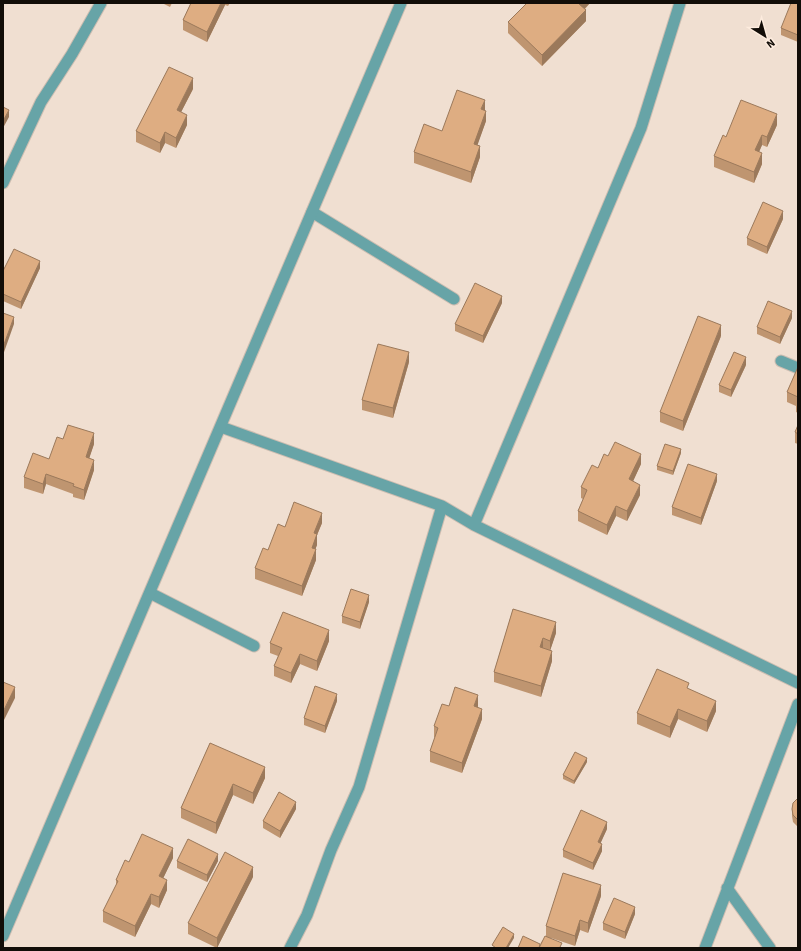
<svg xmlns="http://www.w3.org/2000/svg" width="801" height="951" font-family="'Source Sans 3',sans-serif">
	<style>
		.lines { fill: none; stroke-linecap: round; stroke-linejoin: round }
		.minor-casing { stroke: #ccbdb1; stroke-width: 13 }
		.tertiary-casing { stroke: #ccbdb1; stroke-width: 13 }
		.minor { stroke: #67a4a7; stroke-width: 11 }
		.tertiary { stroke: #67a4a7; stroke-width: 11 }
		.wall { fill: #bf9570 }
		.shaded-wall { fill: #9b795b }
		.building { fill: #dead82; stroke: #9b795b }
	</style>
	<rect width="100%" height="100%" fill="#f0dfd1"/>
	<g class="lines">
		<g class="minor-casing">
			<path id="minor" d="M3,183L41,102L72,54L101,3
				M312,212L454,299
				M781,361L798,368
				M221,427L442,506L474,525L798,683
				M474,525L641,128L680,3
				M150,593L254,646
				M727,888L770,948
				M290,948L307,915L331,850L359,787L442,506
				M705,948L798,704"/>
		</g>
		<g class="tertiary-casing">
			<path id="tertiary" d="M3,936L401,3"/>
		</g>
		<use href="#minor" class="minor"/>
		<use href="#tertiary" class="tertiary"/>
	</g>
	<path class="wall" d="M162,3H172L170,7Z
		M191,3H230L228,6L225,5L207,42L183,30V20Z
		M527,3H590L585,9L586,21L542,66L508,33V22Z
		M798,3V42L781,35V28Z
		M193,89L181,112L187,125L176,148L165,143L160,153L136,142V131Z
		M484,110L486,121L477,145L480,157L471,183L414,163V152L442,131Z
		M777,125L767,147L762,145L759,152L762,164L754,183L714,167V156Z
		M783,219L767,254L747,245V238Z
		M40,268L21,309L3,301V271Z
		M502,303L483,343L455,331V324Z
		M792,318L780,344L757,334V327Z
		M721,336L683,431L660,422V412Z
		M409,362L393,418L362,410V400Z
		M746,365L731,397L719,392V385Z
		M798,367V413L796,412V406L787,402V392Z
		M798,425V444L795,443V432Z
		M63,439L94,444L89,458L94,470L84,500L73,497V494L46,484L43,494L24,488V477L49,459Z
		M681,453L673,475L657,470V466Z
		M608,456L641,464L633,481L640,495L627,521L616,516L607,535L578,521V511L583,499L581,498V487Z
		M717,481L701,525L672,515V507Z
		M322,523L317,535V545L315,549L316,560L302,596L255,579V568L268,550L285,527Z
		M369,602L360,629L342,623V616Z
		M513,609L556,633L550,650L552,661L541,697L494,682V672Z
		M329,641L317,671L300,664L291,683L274,676V666L278,656L270,653V643Z
		M689,689L716,711L707,732L678,719L670,738L637,724V713Z
		M337,701L325,733L304,725V718Z
		M449,706H478V707L482,719L462,773L430,762V751L435,737H434V726Z
		M210,743L265,778L253,804L233,795L216,834L181,818V808Z
		M587,762L574,784L563,779V775Z
		M798,798V827L793,822L792,816V809Z
		M296,809L280,838L263,828V821Z
		M607,829L600,843L602,851L593,870L563,857V850Z
		M173,858L163,878L167,890L159,908L151,904L135,937L103,922V911L116,886V880L129,862Z
		M177,861H218L207,882L177,868Z
		M253,877L217,948L188,934V923Z
		M601,896L588,933L580,930L575,946L551,938L540,944L546,936V926Z
		M635,914L625,939L603,930V923Z"/>
	<path class="shaded-wall" d="M221,3H225V5L207,42V32Z
		M580,3H590L579,14V4Z
		M586,10V21L542,66V55Z
		M193,78V89L177,120V110Z
		M485,100V110L481,120V109Z
		M9,110V117L3,128V121Z
		M486,111V121L474,155V144Z
		M777,114V125L767,147V137Z
		M187,115V125L176,148V138Z
		M165,132V143L160,153V143Z
		M762,135V145L755,161V150Z
		M480,146V157L471,183V172Z
		M762,153V164L754,183V172Z
		M783,211V219L767,254V247Z
		M40,261V268L21,309V302Z
		M502,296V303L483,343V336Z
		M792,311V318L780,344V337Z
		M14,317V324L3,355V347Z
		M721,325V336L683,431V421Z
		M409,352V362L393,418V408Z
		M746,357V365L731,397V390Z
		M94,433V444L86,468V457Z
		M681,449V453L673,475V471Z
		M641,454V464L629,490V479Z
		M94,460V470L84,500V490Z
		M46,474V484L43,494V484Z
		M717,474V481L701,525V518Z
		M640,485V495L627,521V511Z
		M616,506V516L607,535V525Z
		M322,513V523L317,535V545L312,558V548L314,533Z
		M316,549V560L302,596V586Z
		M369,595V602L360,629V622Z
		M556,622V633L550,651V641Z
		M329,630V641L317,671V661Z
		M543,638V649L540,647Z
		M552,651V661L541,697V686Z
		M300,654V664L291,683V673Z
		M15,687V698L3,722V712Z
		M337,694V701L325,733V726Z
		M478,695V706L474,717V706Z
		M716,701V711L707,732V721Z
		M482,709V719L462,773V763Z
		M678,709V719L670,738V727Z
		M587,758V762L574,784V781Z
		M265,767V778L253,804V793Z
		M233,784V795L216,834V823Z
		M296,802V809L280,838V831Z
		M607,822V829L598,849V842Z
		M602,844V851L593,870V863Z
		M173,848V858L159,887V876Z
		M218,854V861L207,882V875Z
		M253,867V877L217,948V938Z
		M167,880V890L159,908V897Z
		M601,885V896L588,933V923Z
		M151,894V904L135,937V926Z
		M635,907V914L625,939V932Z
		M580,920V930L575,946V936Z
		M514,934V938L508,948H506Z"/>
	<path class="building" d="M191,3H221L207,32L183,20Z
		M527,3H580L579,4L586,10L542,55L508,22Z
		M791,3H798V35L781,28Z
		M169,67L193,78L177,110L187,115L176,138L165,132L160,143L136,131Z
		M457,90L485,100L481,109L486,111L474,144L480,146L471,172L414,152L424,124L442,131Z
		M741,100L777,114L767,137L762,135L755,150L762,153L754,172L714,156L723,135L726,137Z
		M3,107L9,110L3,121Z
		M763,202L783,211L767,247L747,238Z
		M14,249L40,261L21,302L3,294V271Z
		M475,283L502,296L483,336L455,324Z
		M768,301L792,311L780,337L757,327Z
		M3,313L14,317L3,347Z
		M698,316L721,325L683,421L660,412Z
		M378,344L409,352L393,408L362,400Z
		M734,352L746,357L731,390L719,385Z
		M798,367V397L787,392Z
		M68,425L94,433L86,457L94,460L84,490L73,486L74,484L46,474L43,484L24,477L33,453L49,459L57,437L63,439Z
		M798,425V434L795,432Z
		M615,442L641,454L629,479L640,485L627,511L616,506L607,525L578,511L587,490L581,487L592,465L598,468L604,454L608,456Z
		M665,444L681,449L673,471L657,466Z
		M688,464L717,474L701,518L672,507Z
		M294,502L322,513L314,533L317,534L312,548L316,549L302,586L255,568L263,548L268,550L278,524L285,527Z
		M351,589L369,595L360,622L342,616Z
		M513,609L556,622L550,641L543,638L540,647L552,651L541,686L494,672Z
		M283,612L329,630L317,661L300,654L291,673L274,666L282,648L270,643Z
		M657,669L689,683L687,688L716,701L707,721L678,709L670,727L637,713Z
		M3,682L15,687L3,712Z
		M315,686L337,694L325,726L304,718Z
		M455,687L478,695L474,706L482,709L462,763L430,751L438,728L434,726L442,704L449,706Z
		M210,743L265,767L253,793L233,784L216,823L181,808Z
		M575,752L587,758L574,781L563,775Z
		M279,792L296,802L280,831L263,821Z
		M798,798V820L793,815L792,809L793,803Z
		M581,810L607,822L598,842L602,844L593,863L563,850Z
		M142,834L173,848L159,876L167,880L159,897L151,894L135,926L103,911L118,881L116,880L125,860L129,862Z
		M188,839L218,854L207,875L177,861Z
		M225,852L253,867L217,938L188,923Z
		M563,873L601,885L588,923L580,920L575,936L546,926Z
		M614,898L635,907L625,932L603,923Z
		M503,927L514,934L506,948H496L492,945Z
		M523,936L540,944L539,948H518Z
		M545,936L562,943L560,947L563,948H539Z"/>
	<rect width="801" height="951" fill="none" stroke="#120d08" stroke-width="8"/>
	<g transform="translate(765 36) rotate(143)" stroke="#fdecde" stroke-width="3" paint-order="stroke">
	<path d="M0-3L7 15L0 10L-7 15Z" fill="#120d08"/>
	<text y="-6" font-size="11" font-weight="bold" text-anchor="middle" fill="#120d08">N</text>
	</g>
</svg>
